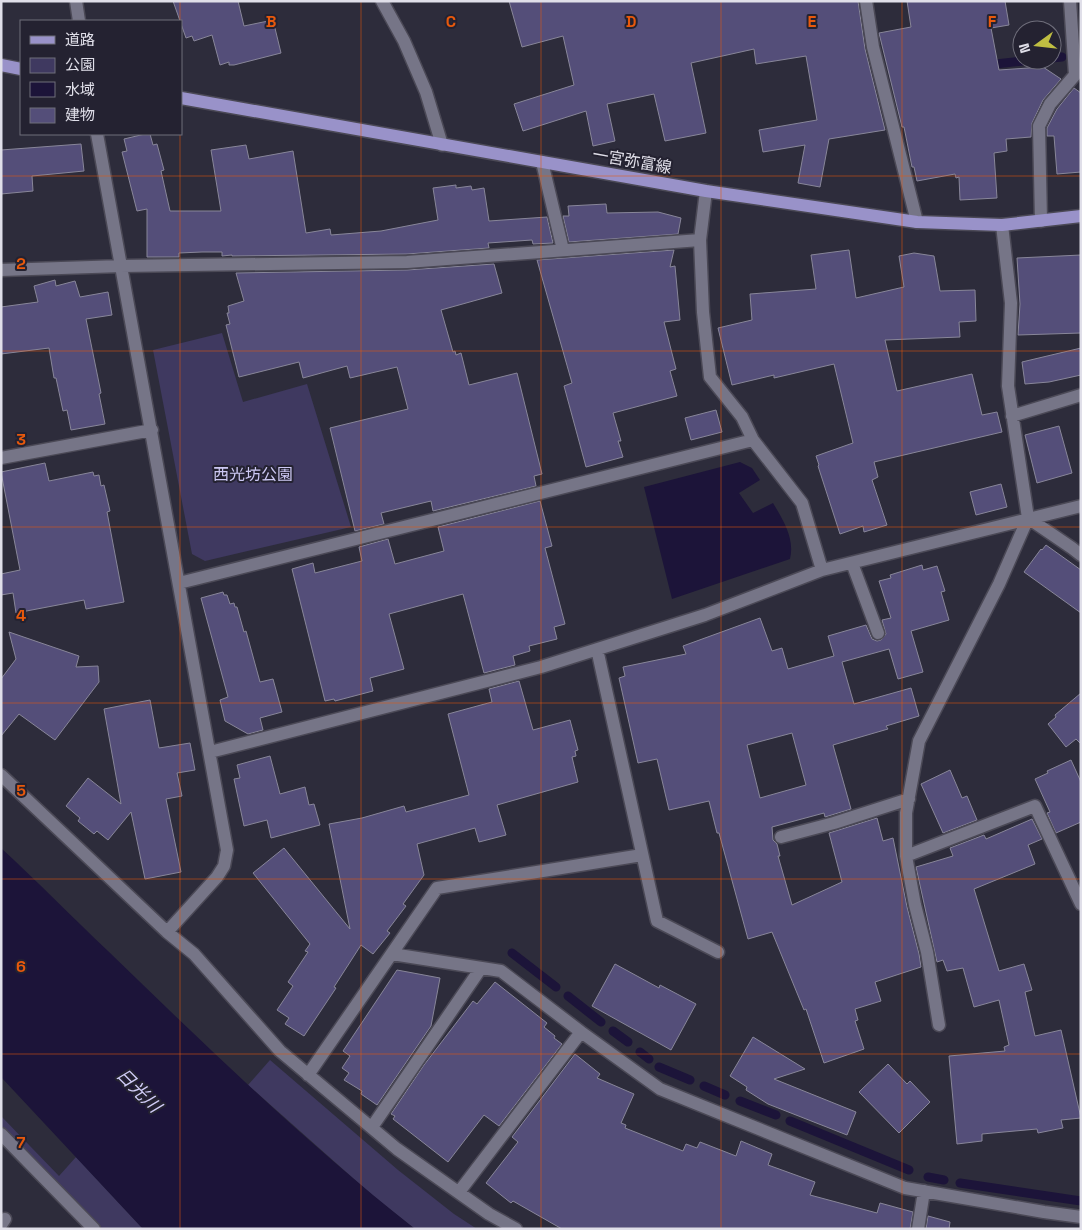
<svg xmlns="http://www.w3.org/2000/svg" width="1082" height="1230" font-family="'Space Grotesk','Noto Sans JP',sans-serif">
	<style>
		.green { fill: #3f3960 }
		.water { fill: #1c1439 }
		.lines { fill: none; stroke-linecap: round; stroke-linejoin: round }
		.stream { stroke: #1c1439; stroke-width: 9 }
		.building { fill: #544e79; stroke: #888699; fill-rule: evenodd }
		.minor-casing { stroke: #4b4956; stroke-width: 15 }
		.major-casing { stroke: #4b4956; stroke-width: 15 }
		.minor { stroke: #767587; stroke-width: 12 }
		.major { stroke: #9992c9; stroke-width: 12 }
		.grid { fill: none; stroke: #e8590c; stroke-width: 1; stroke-opacity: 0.55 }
		.labels { text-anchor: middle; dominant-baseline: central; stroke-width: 4; stroke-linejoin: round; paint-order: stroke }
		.street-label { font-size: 16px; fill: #e0dfe9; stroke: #242231 }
		.park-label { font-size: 16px; fill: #ccc8f3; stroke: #242231 }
		.water-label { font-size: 18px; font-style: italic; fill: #d1cdf8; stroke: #242231 }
		.grid-label { font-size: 16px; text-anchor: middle; font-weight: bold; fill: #e8590c; stroke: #242231; stroke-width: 4; stroke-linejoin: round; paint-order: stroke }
	</style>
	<rect width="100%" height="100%" fill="#2d2c3b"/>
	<path class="green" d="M222,333L243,402L307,384L351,527L205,561L192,554L153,350Z
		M270,1060L398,1170L454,1214L477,1229H415L372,1195L248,1085Z
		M1,1116L59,1176L76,1157L143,1229H102L1,1129Z"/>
	<path class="water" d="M740,462L752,468L760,480L739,493L753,513L773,503C783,520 795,538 790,559L672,599L644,487Z
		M1,848C38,882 72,917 108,951C207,1047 306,1143 415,1229H143L1,1077Z"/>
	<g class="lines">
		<path class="stream" d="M1052,58L1062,57
			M986,65L1033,60
			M512,953L556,987
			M568,996L601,1022
			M613,1031L628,1042
			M640,1052L649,1059
			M659,1067L690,1080
			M704,1086L725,1095
			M740,1101L776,1115
			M790,1121L909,1170
			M928,1177L944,1180
			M960,1183L1081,1201"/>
	</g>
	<path class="building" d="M173,1H238L244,26L273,20L281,53L234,65H229V62L220,65L212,35L194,41L192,36L186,38Z
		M509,1H858L865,49L885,130L829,139L820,187L798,183L805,145L763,152L759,130L817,120L806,56L756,64L754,49L691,63L706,133L665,141L654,94L607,104L615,141L593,146L586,111L523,131L514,104L574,85L563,36L522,47Z
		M907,1H1005L1009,25L991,28L999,70L1043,67L1061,79L1043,100L1032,123L1031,137L1006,139L1007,151L994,153L997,198L960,200L959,177L956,178L955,174L917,181L914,167H912L904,127H902L879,33L911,27Z
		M1074,88L1081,93V172L1057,174L1054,136H1047V128L1057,109Z
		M145,134H150L153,145L157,144L164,170L161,171L170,211H221L211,150L246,145L249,159L293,151L306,233L330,229L331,235L381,231L438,220L433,188L456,185V188L471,186L472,190L484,188L489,221L547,217L553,243L533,244L532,240L488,243L489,248L407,254L232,256V255L222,256V252H202L179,253V257H147V209L137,211L122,152L127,151L124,139Z
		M81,144L84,171L32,176L33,191L1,194V150Z
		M606,204L607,213L658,212L681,218L678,234L569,242L563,216H569L568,206Z
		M674,250L670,267L675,266L680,320L664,322L676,369L670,371L677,396L613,413L621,441H618L623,457L586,467L564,386L572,383L537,260Z
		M849,250L856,298L904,287L899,256L914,253L934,256L940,291L975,290L976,321L959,322L960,337L885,340L897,391L972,374L982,415L997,412L1002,432L874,462L878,477L872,480L887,525L864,532L863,526L840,534L818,466L819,465L816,456L853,443L834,364L774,378V375L732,385L718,328L752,320L750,294L816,289L811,255Z
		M1081,255V333L1018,335L1020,304L1017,258Z
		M494,264L502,293L441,310L453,352L455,351L456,355L461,353L469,385L517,373L542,474L534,476L536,486L433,511L431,501L381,513L384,524L355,531L330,428L408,409L397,367L350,378L347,366L303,378L299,362L239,377L226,325L230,324L227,313H229L228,306L244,301L236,273L407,270Z
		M55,280L56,286L75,281L80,297L108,292L112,315L86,319L101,393L99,394L105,424L71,430L67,410L63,411L56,378H54L49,348L1,354V307L38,302L34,286Z
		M1081,348V375L1049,382L1025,384L1022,362Z
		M716,410L722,432L691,440L685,418Z
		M1059,426L1072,473L1037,483L1025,435Z
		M45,463L49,481L93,472L94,476L99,475L101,486L104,485L110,511L107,512L124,602L86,609L84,600L16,613L13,593L1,595V574L20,570L1,472Z
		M1001,484L1007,507L976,515L970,492Z
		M540,501L552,546L545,548L565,624L554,627L557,639L529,646L530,651L513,656L515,665L484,673L463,594L389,614L404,669L370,678L373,691L335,701L334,699L325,701L292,569L313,563L315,573L362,561L359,547L388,539L395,564L444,551L438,527Z
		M1046,545L1081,570V613L1024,572L1041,549L1042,550Z
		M922,565L923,570L937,566L945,591L941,592L949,620L911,631L923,672L898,679L889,649L842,662L854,704L911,688L919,716L886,726L888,729L833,745L851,809L825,817L824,813L772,827L773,840L777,844L780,856H778L792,905L842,882L829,833L877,818L883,841L893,838L907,907L919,954L921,967L875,982L881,1001L855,1009L858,1020L855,1021L864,1049L824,1063L806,1009L804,1010L772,932L748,939L719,833H717L709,801L669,810L657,759L638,763L619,678L625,676L623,667L686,654L683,646L760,618L772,651L782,648L788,669L834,656L828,636L866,625L872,639L877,641L881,640L886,634L882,620L891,618L879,581L891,578L890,575ZM792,733L806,785L760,798L747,745Z
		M223,592L224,595H227L230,604L234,603L235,607H237L244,632L246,631L260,682L273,679L282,712L260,718L263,730L248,734L225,721L220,700L228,697L201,598Z
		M9,632L79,656L76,667L98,666L99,682L55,740L19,714L1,736V679L16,659Z
		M519,681L533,730L570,720L578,750L575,751L576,756L572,757L578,782L497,805L506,835L479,842L475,828L417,844L424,875L403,904L406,906L387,931L390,933L373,954L361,945L334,987L336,988L304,1036L285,1024L289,1018L277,1010L293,986L288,982L308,952L305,951L310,944L253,873L284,848L350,929L329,824L362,818L404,806L406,812L469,795L448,714L492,702L489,689Z
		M1081,693V744L1076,739L1066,747L1048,724L1056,717L1055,715Z
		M150,700L159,748L190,743L195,770L177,773L182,796L166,799L181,872L145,879L131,812L108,840L97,831L94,834L78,821L80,818L66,806L88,778L121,804L104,709Z
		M270,756L280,794L305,787L309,805L314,804L320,825L271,838L267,820L244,826L234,779L240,778L237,765Z
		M1071,760L1081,782V822L1056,833L1047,813L1050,812L1035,779L1048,773L1047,771Z
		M950,770L962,798L967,796L977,820L943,833L921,784Z
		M1032,819L1042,839L1028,845L1035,864L974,889L999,971L1024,964L1032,990L1025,992L1035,1036L1061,1030L1081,1118L1061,1120L1063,1128L1038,1133L1037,1129L982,1134V1141L957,1144L949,1056L1005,1051L1004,1047L1009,1045L999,1000L974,1007L963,968L947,971L943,960L937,962L916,867L953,856L950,848L984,835L986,839Z
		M615,964L659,988L660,985L696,1004L671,1050L592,1006Z
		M397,970L440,978L431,1026L377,1105L361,1094L362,1091L344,1080L349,1073L342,1068L350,1056L343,1051Z
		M495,982L547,1023L544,1027L555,1036L554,1038L562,1044L499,1126L484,1115L448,1162L393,1119L395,1116L391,1114L424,1065L473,1001L477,1004Z
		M753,1037L805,1069L774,1079L856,1112L847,1135L768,1104L746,1090L747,1087L730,1076Z
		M575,1054L600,1074L597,1078L634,1094L621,1123L626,1125L625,1128L683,1151L686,1144L697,1148L700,1142L736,1156L741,1141L772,1154L768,1165L815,1182L810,1195L877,1213L880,1203L913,1212L910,1229H562L513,1201L511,1203L486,1183L518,1142L512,1137Z
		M888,1064L907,1084L910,1081L930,1102L899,1133L859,1092Z
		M928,1216L950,1222L949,1229H926Z"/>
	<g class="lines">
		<g class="minor-casing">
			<path id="minor" d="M76,1L79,21
				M382,1L404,41L426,92L442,145
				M866,1L873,47L917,222
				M97,134L227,850L224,866L217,877L167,932
				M542,162L563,250
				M706,191L700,240L703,312L710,377L742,417L753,440L802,503L822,570
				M1041,221L1039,126L1050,104L1075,75L1070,1
				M1,270L122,266L407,262L700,240
				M1012,416L1081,395
				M1,458L152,430
				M1028,518L1072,548L1081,555
				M852,563L878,633
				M179,583L753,440
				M597,649L657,921L718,952
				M210,752L541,667L705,615L822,570L1081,506
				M1,775L167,932L194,954L280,1051L397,1149L489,1214L516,1229
				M781,837L834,823L909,799
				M906,856L1035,806L1081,904
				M392,954L501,971L581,1032
				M939,1025L927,952L915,905L906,856V813L919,741L999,584L1028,518L1008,386L1011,303L1002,225
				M308,1075L437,888L642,855
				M372,1127L481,968
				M1,1134L94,1229
				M459,1192L581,1032L660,1089L905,1188L1044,1212L1081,1217
				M1,1225L5,1219
				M918,1229L924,1191"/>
		</g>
		<g class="major-casing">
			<path id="major" d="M1,65L21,69
				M181,98L706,191L917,222L1002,225L1081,216"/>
		</g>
		<use href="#minor" class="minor"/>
		<use href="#major" class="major"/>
	</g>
	<path class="grid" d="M180,1V21M361,1V1229M541,1V1229M721,1V1229M902,1V1229M180,134V1229M1,176H1081M1,351H1081M1,527H1081M1,703H1081M1,879H1081M1,1054H1081"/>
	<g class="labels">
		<g class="street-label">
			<text transform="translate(632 161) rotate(10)">一宮弥富線</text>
		</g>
		<g class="park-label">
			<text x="253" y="474">西光坊公園</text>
		</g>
		<g class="water-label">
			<text transform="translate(139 1090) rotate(45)">日光川</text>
		</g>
	</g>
	<g class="grid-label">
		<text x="271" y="27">B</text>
		<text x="451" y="27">C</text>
		<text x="631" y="27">D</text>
		<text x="812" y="27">E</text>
		<text x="992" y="27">F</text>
		<text x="21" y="269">2</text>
		<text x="21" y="445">3</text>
		<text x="21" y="621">4</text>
		<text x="21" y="796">5</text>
		<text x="21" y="972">6</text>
		<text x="21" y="1148">7</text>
	</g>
	<rect width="1082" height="1230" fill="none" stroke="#e0dfe9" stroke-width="5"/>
	<rect x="20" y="20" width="162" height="115" fill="#242231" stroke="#6f6e7b"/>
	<rect x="30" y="36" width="25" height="8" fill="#9992c9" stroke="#6f6e7b"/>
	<text x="65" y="45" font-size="15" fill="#e0dfe9">道路</text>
	<rect x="30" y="58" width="25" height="15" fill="#3f3960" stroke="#6f6e7b"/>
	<text x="65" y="70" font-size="15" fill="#e0dfe9">公園</text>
	<rect x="30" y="82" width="25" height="15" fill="#1c1439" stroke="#6f6e7b"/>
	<text x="65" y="95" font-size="15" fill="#e0dfe9">水域</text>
	<rect x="30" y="108" width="25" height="15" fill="#544e79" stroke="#6f6e7b"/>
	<text x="65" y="120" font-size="15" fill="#e0dfe9">建物</text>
	<g transform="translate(1037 45) rotate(255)"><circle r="24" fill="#242231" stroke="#6f6e7b"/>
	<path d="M0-4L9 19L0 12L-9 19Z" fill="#bfbe42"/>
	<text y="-8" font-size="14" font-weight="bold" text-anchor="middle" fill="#e0dfe9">N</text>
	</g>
</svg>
